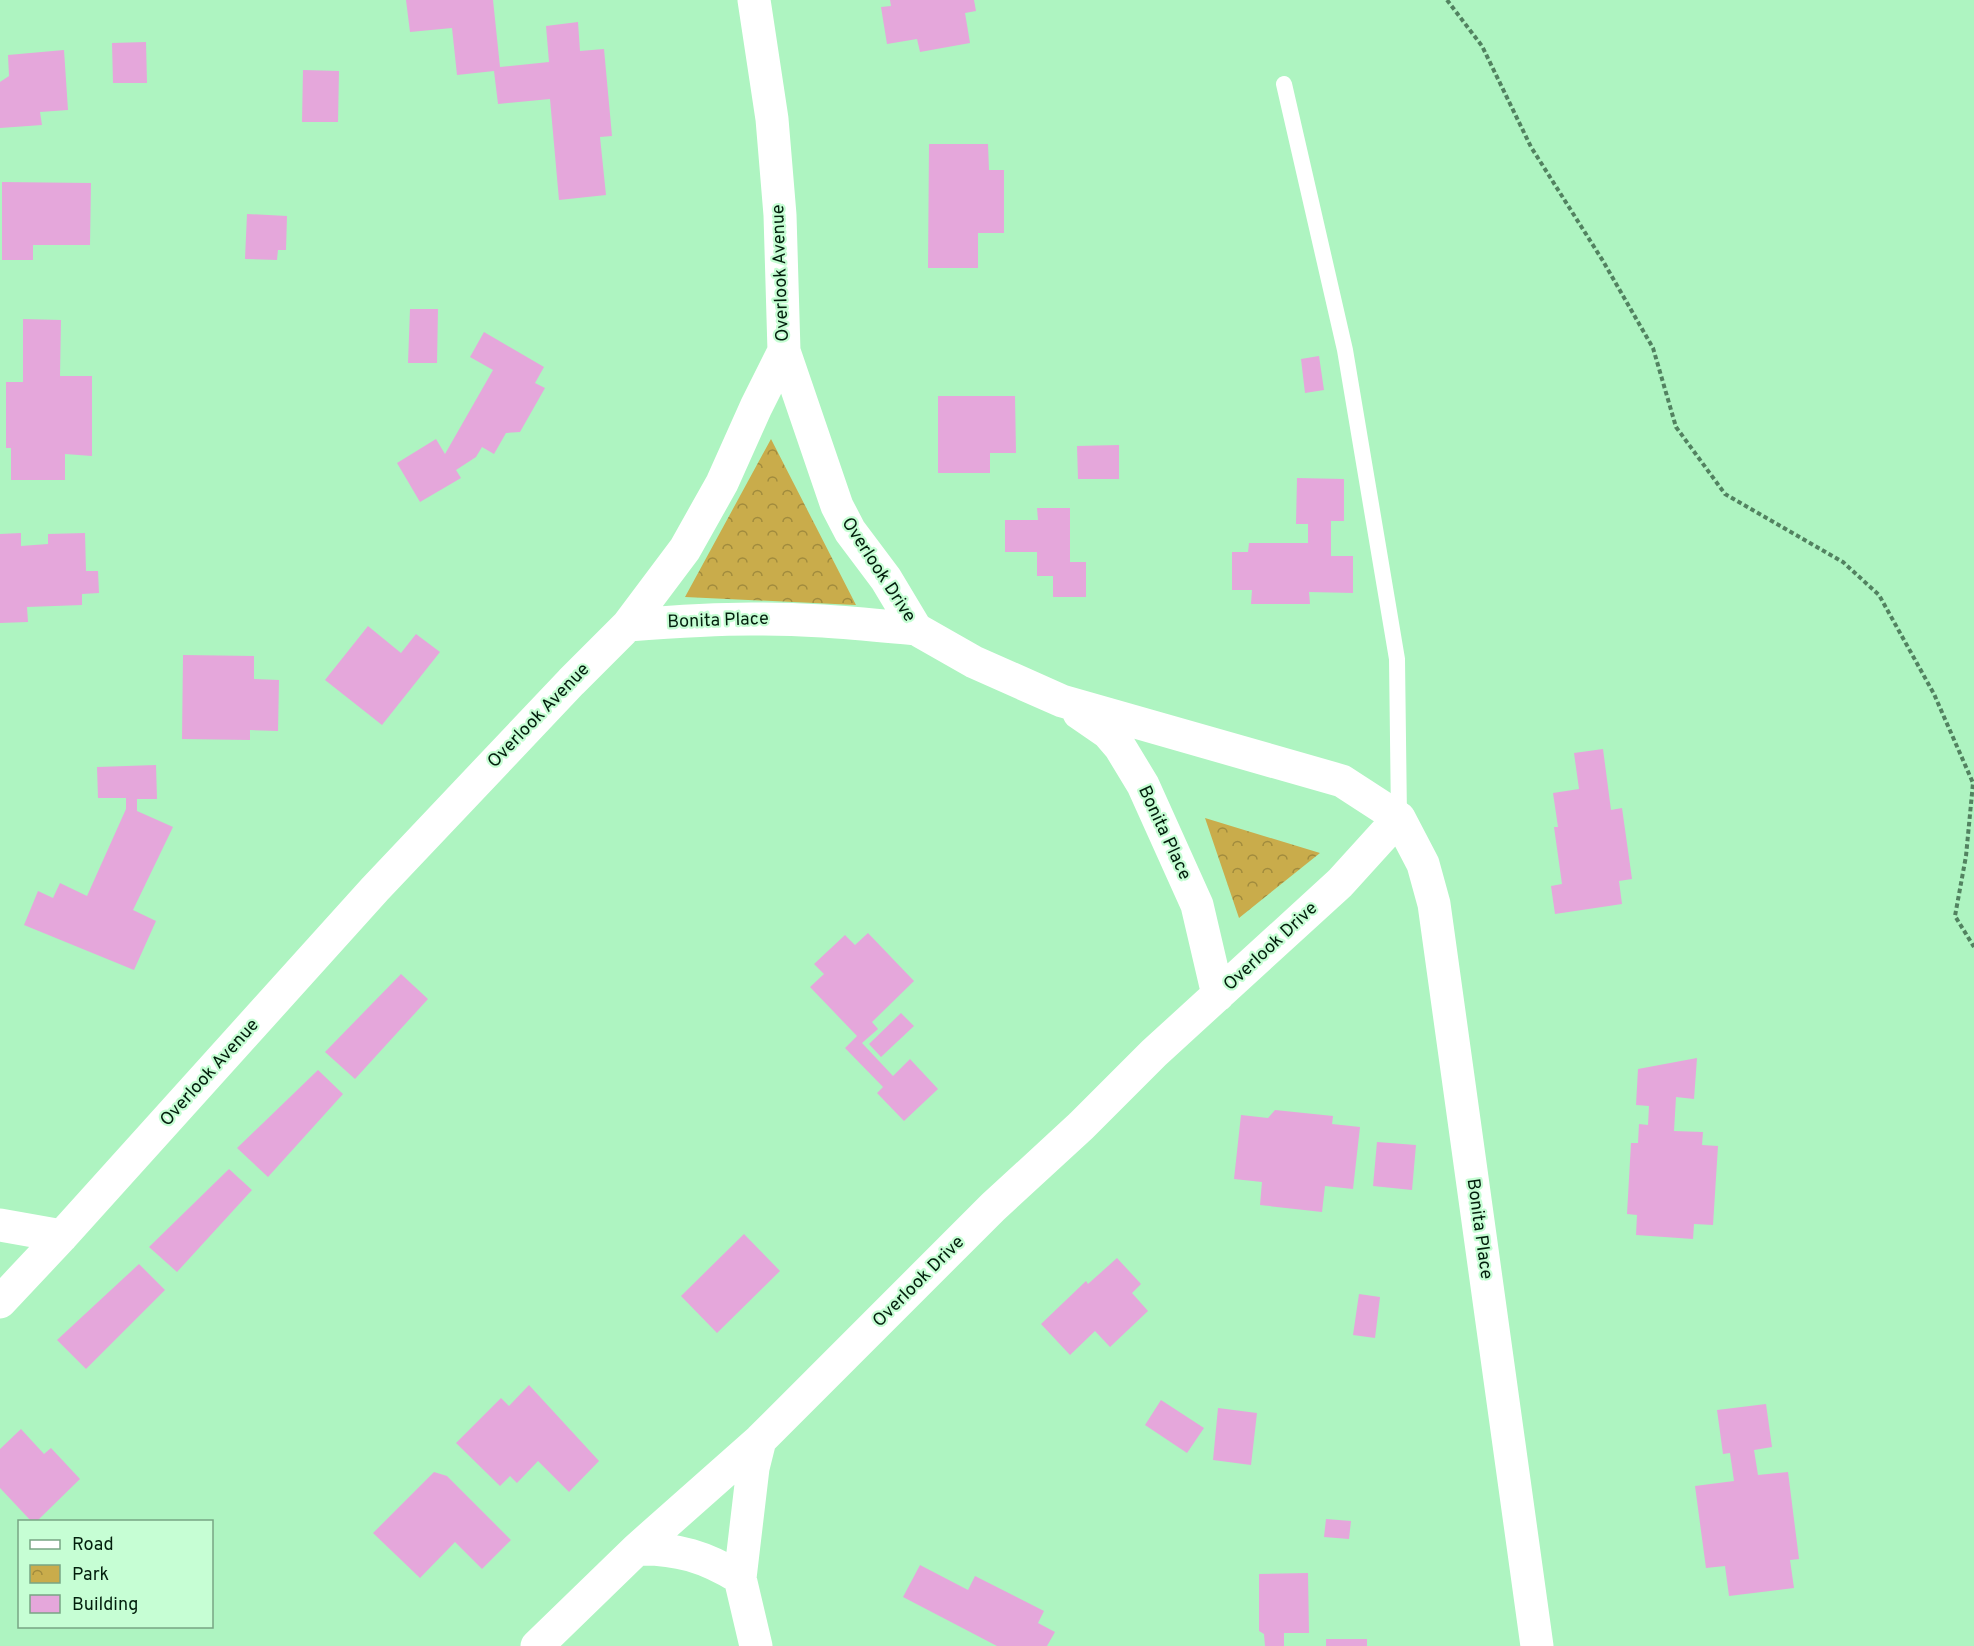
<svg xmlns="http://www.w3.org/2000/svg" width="1974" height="1646" font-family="Overpass,sans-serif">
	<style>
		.park { fill: url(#park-crowns) }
		.building { fill: #e5a7db }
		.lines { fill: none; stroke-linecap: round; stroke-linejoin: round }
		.path { stroke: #528260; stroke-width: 4; stroke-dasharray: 4.5 3; stroke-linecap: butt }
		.lane { stroke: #fff; stroke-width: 16 }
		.street { stroke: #fff; stroke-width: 33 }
		.labels { text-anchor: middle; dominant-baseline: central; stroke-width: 4.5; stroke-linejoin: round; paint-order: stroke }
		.street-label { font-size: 18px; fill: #031f0d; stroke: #c6fed4 }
	</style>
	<defs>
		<pattern id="park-crowns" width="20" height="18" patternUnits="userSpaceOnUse" patternTransform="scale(1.5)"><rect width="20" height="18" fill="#c9ac4b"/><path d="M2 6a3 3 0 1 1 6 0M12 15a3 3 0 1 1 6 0" fill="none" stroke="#a18b3d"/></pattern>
	</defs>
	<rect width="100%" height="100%" fill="#aef4c1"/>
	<path class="park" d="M771,439L856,605L685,597Z
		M1205,818L1320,853L1239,918Z"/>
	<path class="building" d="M406,0H493L500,67L549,62L546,26L578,22L580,51L604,49L612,136L600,137L606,195L559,200L550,99L498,104L494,71L457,75L452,28L410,32Z
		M890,0H974L976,11L965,13L970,43L920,52L917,39L887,44L881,7L891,6Z
		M146,42L147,83H113L112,43Z
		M64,50L68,110L40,112L42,125L0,128V82L9,76L8,55Z
		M303,70L339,71L338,122H302Z
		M929,144H988L989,170H1004V233H978V268H928Z
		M2,182L91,183L90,245H33V260H2Z
		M247,214L287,216L286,250H278L277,260L245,259Z
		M410,309H438L437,363H408Z
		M23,319L61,320L60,376H92V456L65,454V480H11V448H6V382H23Z
		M484,332L544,367L535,383L545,388L520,432L506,433L494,454L482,447L476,457L456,470L461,478L420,502L397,463L436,439L445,454L493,370L470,357Z
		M1319,356L1324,390L1305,393L1301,359Z
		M938,396H1015L1016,453H990V473H938Z
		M1119,445V479H1078L1077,446Z
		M1297,478L1344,479V521H1331V556H1353V593L1309,592L1310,604H1251L1252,590H1232V552H1248L1249,543H1308V524H1296Z
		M1037,508H1070V562H1086V597H1053V576H1037V552H1005V520H1038Z
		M21,533V546L48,544V534L85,533L86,571H98L99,593L82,594V605L27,607L28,622L0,623V534Z
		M368,626L401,653L416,634L440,652L382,725L325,680Z
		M183,655L254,656V679L279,680L278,731L250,730V740L182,739Z
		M1603,749L1611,810L1622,808L1632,879L1619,881L1622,904L1555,914L1551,886L1562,884L1554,827H1558L1553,793L1579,789L1574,753Z
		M156,765L157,799H137V811L173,827L133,910L156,921L134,970L24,925L38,891L53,898L60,883L87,896L126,809V798H98L97,767Z
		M868,933L914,981L872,1022L878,1029L862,1043L893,1076L910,1059L938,1089L904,1121L877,1093L883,1087L845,1048L857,1036L810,987L824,974L814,964L845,935L855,945Z
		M401,974L428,999L355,1079L325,1052Z
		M901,1013L914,1026L881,1057L869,1044Z
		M1697,1058L1694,1099L1676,1097L1674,1131L1703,1132L1702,1145L1718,1146L1713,1225L1694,1224L1693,1239L1636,1235L1637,1215L1627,1214L1631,1143H1638L1639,1124L1648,1125L1649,1106L1636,1105L1638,1069Z
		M318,1070L343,1094L268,1177L237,1148Z
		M1275,1110L1333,1116L1332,1124L1360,1127L1353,1189L1325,1186L1322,1212L1260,1205L1262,1182L1234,1179L1241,1115L1268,1118Z
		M1377,1142L1416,1145L1412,1190L1373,1186Z
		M229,1169L252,1190L177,1272L149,1247Z
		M744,1234L780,1271L717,1333L681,1296Z
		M1117,1258L1141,1284L1132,1293L1148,1311L1110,1347L1095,1331L1070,1355L1041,1324L1086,1281L1088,1284Z
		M139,1264L165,1290L86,1369L57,1340Z
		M1359,1294L1380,1297L1375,1338L1353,1335Z
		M529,1385L599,1461L569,1492L538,1461L517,1483L510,1476L500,1486L456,1443L501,1398L509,1406Z
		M1161,1400L1204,1428L1187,1453L1145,1425Z
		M1766,1404L1772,1447L1754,1450L1758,1475L1788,1472L1799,1559L1790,1560L1794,1588L1729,1596L1725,1566L1706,1568L1695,1486L1734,1481L1730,1453L1723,1454L1717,1410Z
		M1218,1408L1257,1413L1251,1465L1213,1460Z
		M21,1429L44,1454L51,1448L80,1479L36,1522H32L0,1488V1449Z
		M434,1472L447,1476L511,1540L482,1569L455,1542L420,1578L373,1533Z
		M1326,1519L1351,1521L1349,1539L1324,1537Z
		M920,1565L968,1590L975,1576L1044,1611L1038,1623L1055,1632L1047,1646H997L903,1597Z
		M1308,1573L1309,1633H1284V1646H1265L1264,1634L1259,1631V1574Z
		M1326,1639H1367V1646H1326Z"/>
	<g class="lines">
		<path class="path" d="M1447,0L1482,46L1531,147L1603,261L1653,348L1676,427L1725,494L1843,562L1879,595L1934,694L1973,783L1966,856L1955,916L1974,947"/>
		<path class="lane" d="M1284,84L1345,350L1397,659L1399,818"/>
		<path class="street" d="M784,351L837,506L850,531L886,579L916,629L974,662L1062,701L1342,781L1399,818L1423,864L1434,904L1537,1646
			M628,625C669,622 710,619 751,619C806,618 861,624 916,629
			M1079,713L1108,733L1120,747L1143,785L1197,905L1218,995
			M0,1225L62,1236
			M0,1302L62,1236L375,889L571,682L628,625L685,549L722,483L756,407L784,351L780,215L772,119L754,0
			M637,1549C677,1548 706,1557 740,1578
			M537,1646L637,1549L760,1440L993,1207L1081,1126L1154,1053L1340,883L1399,818
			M756,1646L740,1578L753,1468L760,1440"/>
	</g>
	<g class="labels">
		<g class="street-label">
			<text transform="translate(781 273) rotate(-92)">Overlook Avenue</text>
			<text transform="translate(878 570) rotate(57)">Overlook Drive</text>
			<text transform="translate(718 621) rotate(-2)">Bonita Place</text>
			<text transform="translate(539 716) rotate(-46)">Overlook Avenue</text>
			<text transform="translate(1164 833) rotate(65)">Bonita Place</text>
			<text transform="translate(1271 947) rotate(-43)">Overlook Drive</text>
			<text transform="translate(210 1073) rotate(-48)">Overlook Avenue</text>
			<text transform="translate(1479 1229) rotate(82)">Bonita Place</text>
			<text transform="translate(919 1282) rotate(-45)">Overlook Drive</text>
		</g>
	</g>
	<rect x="18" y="1520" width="195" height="108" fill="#c6fed4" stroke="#78a584" stroke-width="1.5"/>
	<rect x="30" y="1540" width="30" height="9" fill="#ffffff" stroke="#78a584" stroke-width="1.5"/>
	<text x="72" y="1550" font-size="18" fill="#031f0d">Road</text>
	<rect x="30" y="1565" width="30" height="18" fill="url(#park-crowns)" stroke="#78a584" stroke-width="1.5"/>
	<text x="72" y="1580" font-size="18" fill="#031f0d">Park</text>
	<rect x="30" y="1595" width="30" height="18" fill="#e5a7db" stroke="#78a584" stroke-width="1.5"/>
	<text x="72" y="1610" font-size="18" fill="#031f0d">Building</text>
</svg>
